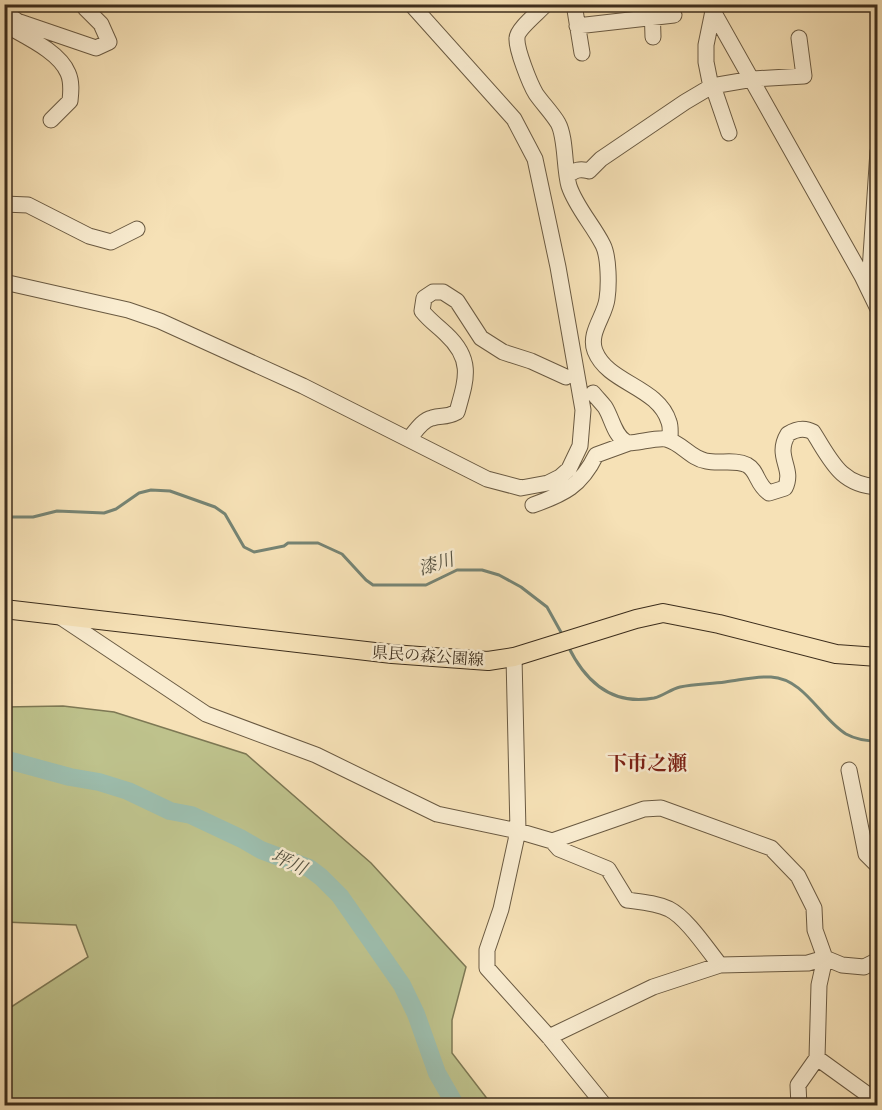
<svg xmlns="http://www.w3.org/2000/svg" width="882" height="1110" font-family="'IM FELL Great Primer','Noto Serif JP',serif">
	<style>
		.green { fill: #bec28c; stroke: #7d7854; stroke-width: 1.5 }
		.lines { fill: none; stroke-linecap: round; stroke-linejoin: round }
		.stream { stroke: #768474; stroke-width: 3 }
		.river { stroke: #9dbeae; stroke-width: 18 }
		.minor-casing { stroke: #6a5a42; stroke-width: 17 }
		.major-casing { stroke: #3c2d1c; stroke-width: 20 }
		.minor { stroke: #f9ecd0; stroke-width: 15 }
		.major { stroke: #f6e1b6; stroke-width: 18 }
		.labels { text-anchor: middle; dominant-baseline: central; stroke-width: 5; stroke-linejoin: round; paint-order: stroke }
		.street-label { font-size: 16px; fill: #3c2d1c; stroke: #f9ecd0 }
		.water-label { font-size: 18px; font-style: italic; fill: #545140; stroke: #f9ecd0 }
		.quarter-label { font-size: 20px; font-weight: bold; fill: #7a1f14; stroke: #f9ecd0 }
	</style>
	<rect width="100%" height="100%" fill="#f6e1b6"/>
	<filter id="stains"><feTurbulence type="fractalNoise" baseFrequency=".00333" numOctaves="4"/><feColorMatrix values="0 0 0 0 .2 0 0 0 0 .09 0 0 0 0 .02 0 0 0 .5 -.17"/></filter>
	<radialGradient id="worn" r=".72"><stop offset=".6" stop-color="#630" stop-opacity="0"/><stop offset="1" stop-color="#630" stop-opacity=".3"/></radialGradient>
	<path class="green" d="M63,706L114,712L246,754L371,863L466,967L452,1020V1053L492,1105H5V1011L88,957L76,925L5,922V707Z"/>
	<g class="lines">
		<path class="stream" d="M4,517H33L57,511L104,513L116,509L139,493L151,490L170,491L215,507L225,514L244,547L254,552L284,546L288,543H318L342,554L366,580L373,585H426L457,570H482L499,575L521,587L547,607L562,634
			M568,646C585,681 612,706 654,698C663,696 671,689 680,687C694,684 710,684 725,682C741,680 755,676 771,677C805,679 820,718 846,734C855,739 868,741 878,741"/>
		<path class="river" d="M4,759L70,777L99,782L128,791L170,811L191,815L242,839L261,850L309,868L321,877L340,896L402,985L416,1014L437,1073L456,1106"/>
		<g class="minor-casing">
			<path id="minor" d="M546,4C539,12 517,29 517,38C516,49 530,84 536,94C543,104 552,113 558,123C566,137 564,169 569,186C576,207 593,225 603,245C609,257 609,286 607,299C605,316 588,333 595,351C608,384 658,386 669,422C671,427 670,434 670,440
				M574,4L582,53
				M652,4L653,37
				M709,4L862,276L878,309
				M4,11L17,21L96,48L109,42L101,24L85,8V4
				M713,11L706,45V62L710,82L715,92L729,133
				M4,24C24,36 59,51 68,73C72,82 71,92 70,101L51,120
				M577,26L674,15
				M567,176C575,170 580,168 589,171L601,159L685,102L712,86L753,79L804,76L799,38
				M4,204L28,205L89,236L111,242L137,229
				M870,271L878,151
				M4,282L128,310L160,321L303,386L487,479L521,488L548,483L560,477L569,469L580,446L583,410L558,267L535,159L514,119L411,4
				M593,393C597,398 601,402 605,407C612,418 614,435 626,442C632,445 655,437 666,439C682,443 690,458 706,461C719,464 735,459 747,465C758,471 756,484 769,493L785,488C795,468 774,457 788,434C796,429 804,427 813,432C831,460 840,485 878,487
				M409,439C415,432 422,420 432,418C442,415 446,418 457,412C466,380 474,360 446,334C438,326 430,321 422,311L424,298L433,292H443L457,301L481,338L503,352L531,361L566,377
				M533,505C564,494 581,486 596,455L629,443
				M59,616L206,714L316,755L437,814L518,831L552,841L644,809L661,808L771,848L798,876L814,908L815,930L825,958L842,965L864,967L878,960
				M514,657L518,831L501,909L487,950V968L549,1037L605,1106
				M849,770L866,854L878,866
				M552,841L559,849L608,869L627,900C642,902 656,903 669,909C687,918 707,949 720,965
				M549,1037L653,987L720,965L808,963L825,958L819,985L817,1058L798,1085L799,1106
				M817,1058L878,1102"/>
		</g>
		<g class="major-casing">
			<path id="major" d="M4,609L392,654L488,661L514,657L636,619L663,613L719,624L836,654L878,657"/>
		</g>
		<use href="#minor" class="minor"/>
		<use href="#major" class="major"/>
	</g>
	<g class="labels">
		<g class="street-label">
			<text transform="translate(428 656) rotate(4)">県民の森公園線</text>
		</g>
		<g class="water-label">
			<text transform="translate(436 564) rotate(-17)">漆川</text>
			<text transform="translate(289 862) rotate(25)">坪川</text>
		</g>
		<g class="quarter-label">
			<text x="647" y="763">下市之瀬</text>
		</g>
	</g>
	<rect width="882" height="1110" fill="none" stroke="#f6e1b6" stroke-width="24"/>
	<rect x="6" y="6" width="870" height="1098" fill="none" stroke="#3c2d1c" stroke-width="3"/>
	<rect x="12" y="12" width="858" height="1086" fill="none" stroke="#3c2d1c" stroke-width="1.5"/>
	<rect width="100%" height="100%" filter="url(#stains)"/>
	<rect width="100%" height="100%" fill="url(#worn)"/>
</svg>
